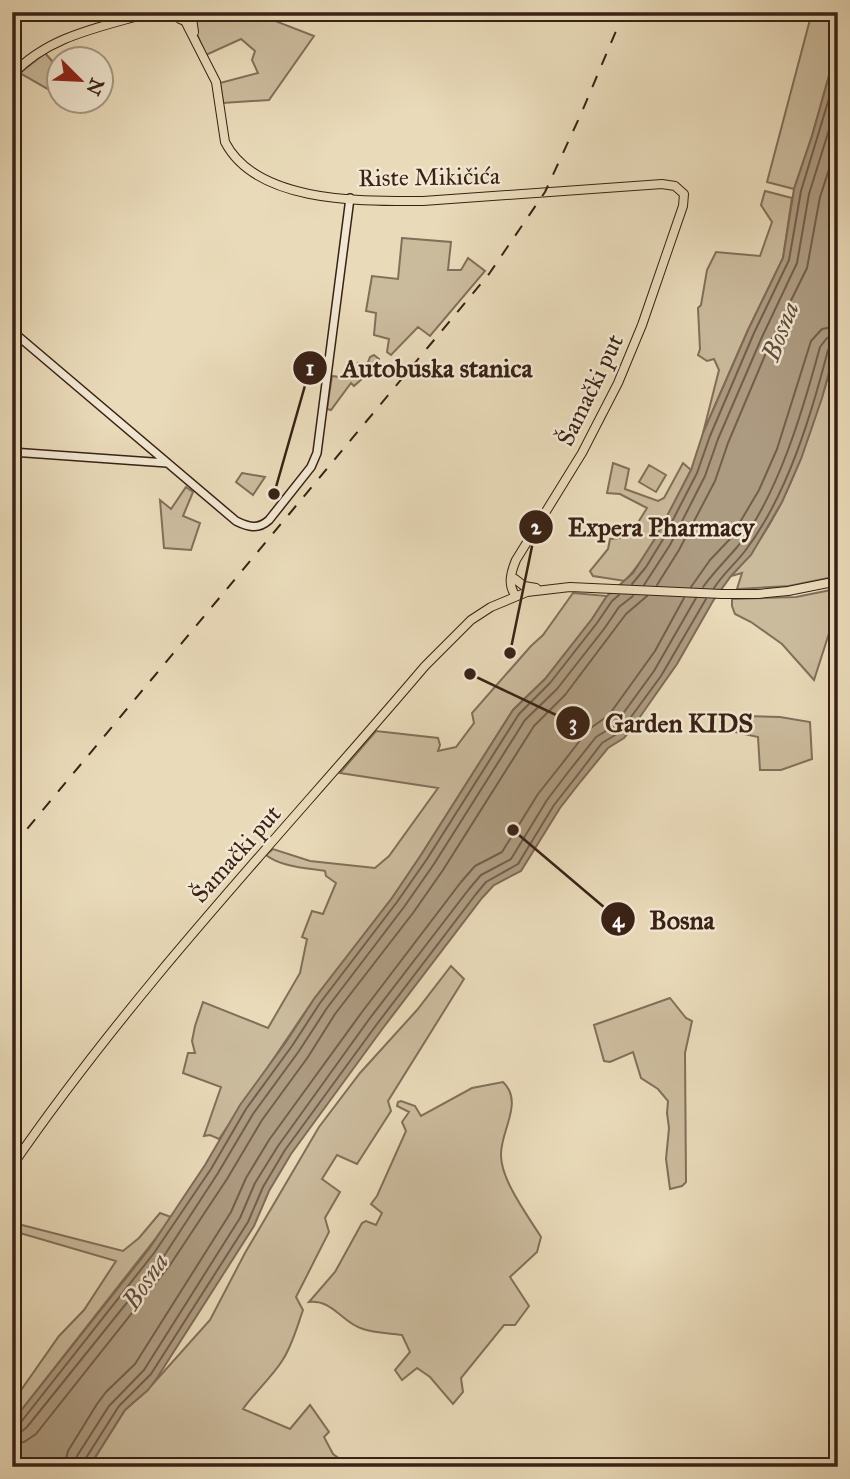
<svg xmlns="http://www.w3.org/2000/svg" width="850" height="1479" font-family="'IM FELL Great Primer',serif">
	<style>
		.green { fill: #cbbb9d; stroke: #826e59; stroke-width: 2 }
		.water { fill: #ad9b81; stroke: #7f6a56; stroke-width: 2 }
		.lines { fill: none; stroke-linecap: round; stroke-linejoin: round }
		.shore { stroke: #735e4b; stroke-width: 2 }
		.secondary-casing { stroke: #392115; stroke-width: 10 }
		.primary-casing { stroke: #392115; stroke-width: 10 }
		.secondary { stroke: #f1e7d2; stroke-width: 7 }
		.primary { stroke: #e9dab9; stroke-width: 8 }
		.rail { stroke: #392115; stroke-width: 2; stroke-dasharray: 12 12; stroke-linecap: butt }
		.labels { text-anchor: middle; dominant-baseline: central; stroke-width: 5; stroke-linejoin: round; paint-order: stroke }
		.street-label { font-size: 24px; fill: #392115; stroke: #f1e7d2 }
		.water-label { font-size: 26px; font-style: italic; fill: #624c3b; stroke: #f1e7d2 }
		.leader { fill: none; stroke: #392115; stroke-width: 2.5 }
		.callout-dot { fill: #392115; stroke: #f1e7d2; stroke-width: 2.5 }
		.mark-label { font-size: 21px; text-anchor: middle; font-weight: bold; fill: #fff }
		.callout-label { font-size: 26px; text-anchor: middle; font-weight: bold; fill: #392115; stroke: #f1e7d2; stroke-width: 5; stroke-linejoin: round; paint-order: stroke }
	</style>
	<rect width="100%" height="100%" fill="#e9dab9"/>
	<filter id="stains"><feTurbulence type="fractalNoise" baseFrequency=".00286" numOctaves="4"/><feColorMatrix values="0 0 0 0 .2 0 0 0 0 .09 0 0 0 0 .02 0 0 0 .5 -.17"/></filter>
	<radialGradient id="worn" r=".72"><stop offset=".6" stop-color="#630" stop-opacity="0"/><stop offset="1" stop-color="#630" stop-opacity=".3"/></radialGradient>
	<path class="green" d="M197,12H252L314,36L269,100L223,103L220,83L258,73L252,60L255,51L241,39L206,55L196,32Z
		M812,12H838V44L812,136L794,189L767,182Z
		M45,53L59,69V97H52L51,91L20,73Z
		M765,191L792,198L783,258L748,330L703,433L719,370L714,359L707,361L698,355L700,349L698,308L701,305L707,270L716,252L760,256L772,222L761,205Z
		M402,238L451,242L448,270H461L468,258L485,271L430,336L418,327L391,355L387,352L389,339L374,335L376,313L366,311L372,276L398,279Z
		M838,325V576L789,586L737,589L742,573L731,576C774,531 797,473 816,414C826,385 836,355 838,325Z
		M374,355L379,359L374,368L354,386L351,383L331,410L327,409L332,376L346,378L349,368L355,369L358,363L367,365L370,357Z
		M613,463L629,469L625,489L658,501L664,498L683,463L691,470C671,508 654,549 625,581L593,576L590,571L608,549L610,539L629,537L647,508L620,494L607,493Z
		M649,465L666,475L656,492L639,482Z
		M242,473L265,477L253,495L236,482Z
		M186,487L193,492L183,516L200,523L191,550L164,548L160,500L171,509Z
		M831,590L834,611L832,624L814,680L782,644L751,622L735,614L732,606V599L796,597Z
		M573,593L607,596L592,619L545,679L513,710L421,855L392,898L314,999L219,1139L210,1135L204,1136L221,1087L183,1073L188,1053H195L192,1041L195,1026L203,1002L268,1028L300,973L307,939L302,937L312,911L323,914L336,883L326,876L325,871C307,868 281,867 266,855L273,849L310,861L375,868L389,856L438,788L340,773L376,731L438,738L440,745L438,751L456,747L474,723L472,713L531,646L543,635Z
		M742,716L780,717L810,722L812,759L781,770H760L758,737L735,732V728Z
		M451,966L464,979L388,1101L391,1111L357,1164L337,1155L322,1179L340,1192L325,1218L329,1232L296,1297L303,1310C297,1327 292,1346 282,1361C271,1378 255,1392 243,1409L290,1429L310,1405L329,1432L324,1437L333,1454L351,1467H89L125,1410L151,1386L210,1320L245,1253L319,1127L360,1073L417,1010Z
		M670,998L686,1018L692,1021L685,1053L686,1182L682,1186L670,1189L666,1159L669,1128L667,1113L668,1101L658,1089L641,1078L633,1052L610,1062L604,1061L594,1025Z
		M503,1082C524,1102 501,1130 501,1154C500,1179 528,1216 541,1237L537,1252L510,1277L529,1306L515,1325H504L461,1378L463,1392L453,1404L430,1377L417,1368L402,1380L395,1370L410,1352L402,1335C389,1333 375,1333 363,1329C343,1324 333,1299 309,1302L335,1272L362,1223L366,1221L376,1225L382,1213L371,1204L377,1196L406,1131L402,1122L409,1112L397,1106L398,1102L401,1101L415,1106L421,1116L472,1088Z
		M160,1213L171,1217L156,1238L12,1422V1403L59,1336L84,1310L116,1261L20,1233L12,1279V1253L18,1224L123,1251L139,1238Z"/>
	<path class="water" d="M838,44V325L837,343L822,398L801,459L782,502L751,555L731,576L713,601L677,664L630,731L624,738L608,748L581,781L560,808L521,871L494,885L482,898L383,1028L291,1154L269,1191L254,1226L157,1378L148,1390L125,1410L89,1467H12V1422L149,1249L205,1165L240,1105L286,1042L314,999L392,898L421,855L513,710L545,679L592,619L607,596L633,573L656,537L691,470L703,433L748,330L783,258L794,189L812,136Z"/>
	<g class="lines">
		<path class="shore" d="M632,584L646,567L662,541L697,473L710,436L754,333L789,260L801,191L838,69
			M644,585L670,545L705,476L718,439L762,337L797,263L809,194L838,101
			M657,585L679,550L715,481L728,443L771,341L807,268L820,197L838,142
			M691,587L710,560L730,539L759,490L777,449L811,341L822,329L838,326
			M703,587C714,572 726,560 738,546C778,495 803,410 820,347L827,338L838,336
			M714,588C723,574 735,564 745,551C787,496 811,416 828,350L832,346L838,345
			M12,1425L21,1422L154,1253L211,1169L246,1109L292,1046L320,1003L397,902L427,859L519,714L550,683L597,623L612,601L619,595
			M12,1433L21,1432L27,1427L162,1259L218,1173L253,1114L299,1051L327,1008L404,907L434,864L525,720L557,689L604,629L619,607L633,596
			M12,1444L24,1442L36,1434L170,1265L227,1179L262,1120L308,1057L335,1014L413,913L443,870L534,726L565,695L626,614L647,596
			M64,1467L68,1451L97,1404L106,1392L135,1364L231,1212L246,1178L269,1140L362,1012L461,882L475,866L502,852L538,794L561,765L588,730L609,715L655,651L684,598
			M75,1467L77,1456L109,1406L144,1370L240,1218L255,1183L278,1146L370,1018L469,889L481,875L511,859L547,800L569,771L596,737L614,726L654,671L696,598
			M83,1467L84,1461L119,1406L151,1374L248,1222L263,1187L285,1150L377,1024L476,894L486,882L518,864L554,805L576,777L602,743L620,732L661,676L706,599"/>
		<g class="secondary-casing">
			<path id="secondary" d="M12,331L236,521C248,527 258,530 269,520L311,467L317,453L350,198
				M12,452L167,463"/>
		</g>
		<g class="primary-casing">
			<path id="primary" d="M176,12L180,19L185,21L192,18L194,12
				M192,18L194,32
				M185,21L216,82L225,142C257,204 363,201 423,201L662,184L675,186L684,194L683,206L642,325L618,383L582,453L516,560C511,572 507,585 516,596
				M12,75C49,35 102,27 152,12
				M515,579L524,586L536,588
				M12,1166C135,987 285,831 425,666L471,620L491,607L527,592L570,587L722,594H758L788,591L838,581"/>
		</g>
		<use href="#secondary" class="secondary"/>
		<use href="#primary" class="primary"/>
		<path class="rail" d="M12,847L489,274L545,192L581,114L624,12"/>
	</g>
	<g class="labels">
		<g class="street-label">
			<text transform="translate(429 177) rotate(-1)">Riste Mikičića</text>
			<text transform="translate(590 390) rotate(-64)">Šamački put</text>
			<text transform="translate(236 854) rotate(-48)">Šamački put</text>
		</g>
		<g class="water-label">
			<text transform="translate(780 331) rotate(-69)">Bosna</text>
			<text transform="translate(145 1281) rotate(-56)">Bosna</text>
		</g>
	</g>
	<path class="leader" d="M274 494L310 368M510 653L536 527M470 674L573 723M513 830L618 919"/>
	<g class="callout-dot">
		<circle cx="274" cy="494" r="7"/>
		<circle cx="510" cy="653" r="7"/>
		<circle cx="470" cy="674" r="7"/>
		<circle cx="513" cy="830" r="7"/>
		<circle cx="310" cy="368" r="18"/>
		<circle cx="536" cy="527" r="18"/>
		<circle cx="573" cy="723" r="18"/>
		<circle cx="618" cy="919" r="18"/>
	</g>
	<g class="mark-label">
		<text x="310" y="375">1</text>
		<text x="536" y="534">2</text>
		<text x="573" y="730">3</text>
		<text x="618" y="927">4</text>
	</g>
	<g class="callout-label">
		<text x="437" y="377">Autobuska stanica</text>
		<text x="661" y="536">Expera Pharmacy</text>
		<text x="679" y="732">Garden KIDS</text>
		<text x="682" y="929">Bosna</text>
	</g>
	<rect width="850" height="1479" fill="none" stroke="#e9dab9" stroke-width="42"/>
	<rect x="14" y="14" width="822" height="1451" fill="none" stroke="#392115" stroke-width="3.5"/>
	<rect x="21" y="21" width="808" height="1437" fill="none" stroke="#392115" stroke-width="2"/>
	<g transform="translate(80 80) rotate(114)"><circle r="33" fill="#f1e7d2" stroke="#a79886" stroke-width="2"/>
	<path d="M0-5L12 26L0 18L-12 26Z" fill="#8f2418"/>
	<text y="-10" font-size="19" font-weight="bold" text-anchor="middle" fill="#392115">N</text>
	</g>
	<rect width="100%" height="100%" filter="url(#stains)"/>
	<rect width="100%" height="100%" fill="url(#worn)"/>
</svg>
